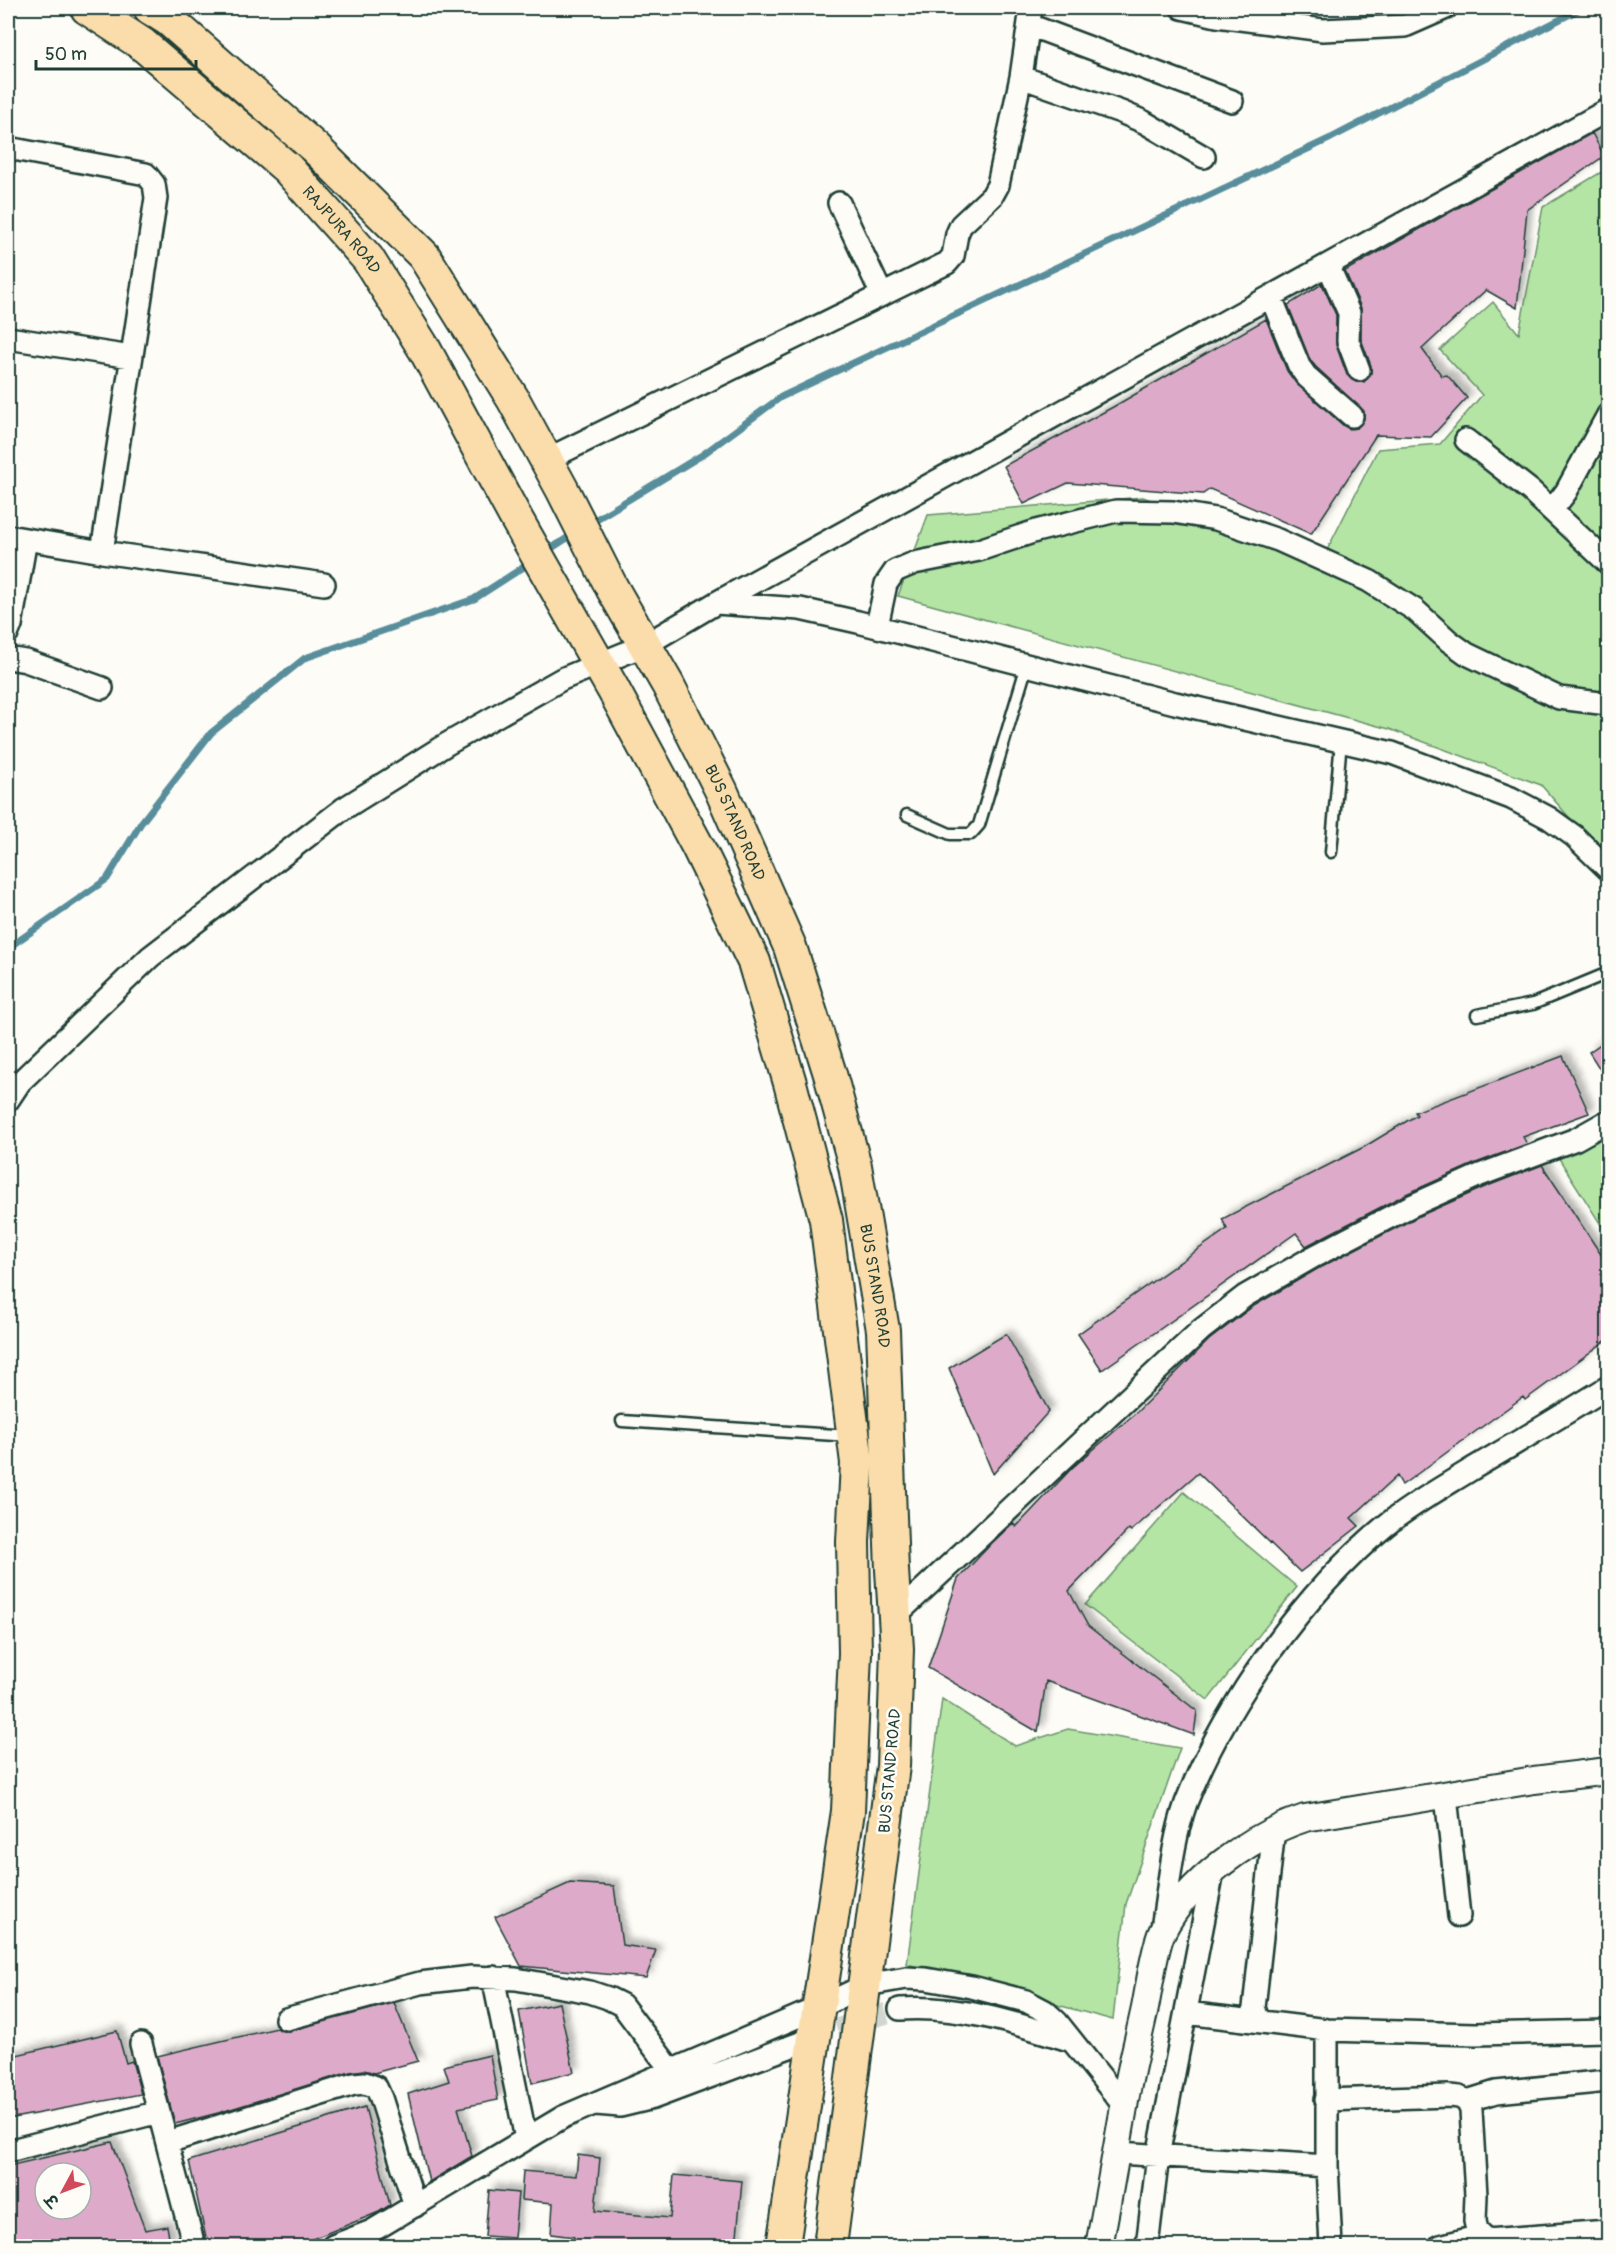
<svg xmlns="http://www.w3.org/2000/svg" width="1616" height="2254" font-family="Pangolin,'Playpen Sans Deva',sans-serif">
	<style>
		.green { fill: #b4e5a5; stroke: #6a916c; stroke-width: 1.5 }
		.lines { fill: none; stroke-linecap: round; stroke-linejoin: round }
		.stream { stroke: #588e9b; stroke-width: 7 }
		.building { fill: #ddabc9; stroke: #1f3d34; stroke-width: 1.5; fill-rule: evenodd; filter: url(#shadow) }
		.minor-tunnel { stroke: #d1d6d0; stroke-width: 21; stroke-dasharray: 21 10; stroke-linecap: butt }
		.service-casing { stroke: #1f3d34; stroke-width: 15 }
		.minor-casing { stroke: #1f3d34; stroke-width: 26 }
		.tertiary-casing { stroke: #1f3d34; stroke-width: 30 }
		.primary-casing { stroke: #1f3d34; stroke-width: 36 }
		.service { stroke: #fdfcf7; stroke-width: 10 }
		.minor { stroke: #fdfcf7; stroke-width: 21 }
		.tertiary { stroke: #fdfcf7; stroke-width: 26 }
		.primary { stroke: #fbddab; stroke-width: 32 }
		.labels { text-anchor: middle; dominant-baseline: central; stroke-width: 5; stroke-linejoin: round; paint-order: stroke }
		.street-label { font-size: 16px; fill: #1f3d34; stroke: #fdfcf7 }
	</style>
	<defs>
		<filter id="shadow"><feDropShadow dx="5.5" dy="-5.5" stdDeviation="3" flood-color="#0004"/></filter>
	</defs>
	<rect width="100%" height="100%" fill="#fdfcf7"/>
	<filter id="ink" filterUnits="userSpaceOnUse"><feTurbulence type="fractalNoise" baseFrequency=".0167" numOctaves="2"/><feDisplacementMap in="SourceGraphic" scale="12" xChannelSelector="R" yChannelSelector="G"/><feConvolveMatrix kernelMatrix="1 2 1 2 8 2 1 2 1" color-interpolation-filters="sRGB"/></filter>
	<g filter="url(#ink)">
		<path class="green" d="M1608,168V862L1541,785L1389,729L898,596L928,515L1143,497L1322,560L1378,449L1440,444L1482,395L1440,350L1493,302L1519,334L1543,207Z
			M1608,1119V1236L1558,1157Z
			M1184,1492L1297,1587L1208,1700L1085,1605Z
			M942,1699L1015,1746L1068,1729L1180,1748L1126,1904L1113,2020L907,1964Z"/>
		<g class="lines">
			<path class="stream" d="M590,523L702,455L781,397L1331,138L1582,8
				M544,553L575,533
				M8,948L107,879L141,823L211,733L305,658L474,599L533,561"/>
		</g>
		<path class="building" d="M1592,133L1604,156L1527,210L1517,308L1486,290L1422,349L1442,376L1447,375L1467,398L1431,437L1376,435L1311,534L1210,489L1203,494L1068,483L1024,504L1004,466L1113,407L1266,319L1287,371L1296,383L1344,426L1350,429L1357,428L1364,419V411L1316,367L1310,360L1288,305L1322,284L1336,315V345L1347,375L1356,382H1364L1371,373V366L1361,339V308L1345,271Z
			M1608,1039V1082L1589,1052Z
			M1563,1056L1589,1113L1523,1137L1527,1144L1476,1163L1406,1194L1306,1246L1296,1233L1102,1370L1078,1334L1227,1229L1222,1219L1364,1147L1417,1115L1415,1112Z
			M1542,1165L1608,1265V1339L1525,1400L1523,1397L1402,1485L1397,1476L1351,1518L1359,1526L1300,1572L1198,1473L1131,1531L1129,1529L1069,1591L1088,1626L1197,1711L1194,1735L1046,1681L1038,1732L928,1668L958,1579L992,1543L1013,1523L1016,1527L1072,1468L1138,1411L1209,1340L1252,1307L1319,1268L1417,1217L1485,1187Z
			M1006,1334L1049,1411L993,1474L949,1368Z
			M570,1883L614,1886L622,1945L656,1950L646,1978L521,1966L495,1917Z
			M394,2003L418,2061L374,2073L364,2070L350,2072L218,2113L175,2124L157,2056L277,2028L282,2031H289Z
			M559,2003L574,2072L532,2083L519,2011Z
			M117,2031L126,2063L132,2061L141,2094L8,2119V2057Z
			M490,2055L498,2100L458,2108L472,2156L429,2182L408,2094L449,2081L444,2066Z
			M365,2107L390,2205L379,2212L293,2247H208L189,2161Z
			M112,2142L145,2230L167,2226L171,2247H8V2166ZM45,2173H81V2209H45Z
			M578,2155L600,2158L595,2211L670,2218L674,2175L742,2181L736,2247H573L574,2237L551,2234L553,2203L521,2200L523,2171L576,2176Z
			M489,2190L518,2193L514,2238L485,2236Z"/>
		<g class="lines">
			<path class="minor-tunnel" d="M808,2040L851,2024L900,2009"/>
			<g class="service-casing">
				<path id="service" d="M907,815L950,834H971L979,825L1027,665
					M1331,852L1341,741
					M1477,1015L1533,1004L1608,973
					M622,1421L850,1436"/>
			</g>
			<g class="minor-casing">
				<path id="minor" d="M1182,8L1217,16L1323,30L1405,26L1446,8
					M1029,25L1232,101
					M1021,77L1121,112L1144,122L1204,157
					M8,148L146,174L154,184L156,198L102,552L8,536
					M839,203L882,295
					M1328,265L1349,313L1348,341L1359,370
					M1271,297L1299,366L1306,376L1352,416
					M8,338L131,357
					M1466,440L1531,491L1608,563
					M546,460L947,263L953,256L957,234L961,225L992,196L998,185L1021,77L1031,8
					M1552,510L1566,492L1608,415
					M102,552L324,584
					M716,603L800,609L858,622L1175,703L1392,753L1511,798L1549,818L1574,836L1608,869
					M877,626L886,584L895,571L914,563L979,550L1036,531L1116,511L1173,512L1216,519L1278,540L1369,581L1415,610L1449,641L1467,654L1559,698L1608,704
					M8,632L11,625L26,539
					M8,658L26,661L102,688
					M8,1100L20,1082L150,957L343,809L447,744L562,679L645,645L716,603L1608,110
					M895,1616L1201,1330L1245,1296L1313,1257L1411,1206L1480,1175L1576,1139L1608,1121
					M1446,1796L1459,1916
					M1274,1829L1254,2008L1257,2016L1262,2022L1327,2030L1475,2034L1608,2031
					M1162,1928C1169,1887 1172,1842 1186,1803C1225,1704 1303,1594 1385,1526C1412,1504 1443,1487 1472,1469C1518,1442 1563,1415 1608,1387
					M493,1977L526,2139
					M900,2009C960,2005 1015,2023 1072,2041
					M1186,2013L1262,2022
					M286,2019L420,1983L472,1977L516,1979L590,1992L608,1998L622,2005L671,2070
					M1327,2030V2166L1331,2246
					M141,2044L194,2246
					M1326,2100L1449,2096L1459,2097L1467,2101L1471,2110L1476,2195L1475,2221L1477,2230L1487,2240L1608,2231
					M1467,2101L1496,2092L1608,2081
					M596,2104L620,2106L653,2098L808,2040
					M168,2142L354,2084L365,2083L376,2087L381,2098L415,2206
					M8,2151L159,2112
					M1118,2153L1327,2166
					M333,2246L372,2231L563,2117L820,2007L866,1985L906,1978L926,1979L972,1987L1026,2001L1045,2011L1057,2022L1124,2106
					M1147,2246L1158,2156L1213,1871
					M1440,2246L1481,2236"/>
			</g>
			<g class="tertiary-casing">
				<path id="tertiary" d="M1099,2246C1108,2200 1116,2153 1124,2107C1129,2074 1138,2041 1145,2008C1149,1989 1154,1949 1162,1932C1187,1881 1252,1835 1305,1818L1534,1780L1608,1771"/>
			</g>
			<g class="primary-casing">
				<g id="primary">
					<path id="s1" d="M87,8L142,44L287,168L368,259L425,350L517,520L613,689L698,847L754,962L790,1083L826,1220L857,1463L853,1542L855,1653L848,1811L783,2246"/>
					<path id="s2" d="M150,8L169,20L315,148L424,256L513,399L562,489L612,588L668,685L721,790L790,947L830,1074L855,1166L883,1330L892,1570L897,1649L893,1766L830,2246"/>
				</g>
			</g>
			<use href="#service" class="service"/>
			<use href="#minor" class="minor"/>
			<use href="#tertiary" class="tertiary"/>
			<use href="#primary" class="primary"/>
		</g>
	</g>
	<g class="labels">
		<g class="street-label">
			<text stroke="none"><textPath href="#s1" startOffset="339">RAJPURA ROAD</textPath></text>
			<text stroke="none"><textPath href="#s2" startOffset="1017">BUS STAND ROAD</textPath></text>
			<text stroke="none"><textPath href="#s2" startOffset="1503">BUS STAND ROAD</textPath></text>
			<text transform="translate(890 1771) rotate(-85)">BUS STAND ROAD</text>
		</g>
	</g>
	<rect width="1616" height="2254" fill="none" stroke="#fdfcf7" stroke-width="30"/>
	<rect x="15" y="15" width="1586" height="2224" fill="none" stroke="#1f3d34" stroke-width="2" filter="url(#ink)"/>
	<g transform="translate(63 2191) rotate(229)"><circle r="28" fill="#fdfcf7" stroke="#a4b0a9" stroke-width="1.5"/>
	<path d="M0-4.5L10 22L0 15L-10 22Z" fill="#d1495b"/>
	<text y="-9" font-size="16" font-weight="bold" text-anchor="middle" fill="#1f3d34">उ</text>
	</g>
	<path d="M36 60v9h160v-9" fill="none" stroke="#1f3d34" stroke-width="3"/>
	<text x="45" y="60" font-size="18" fill="#1f3d34" stroke="#fdfcf7" stroke-width="4.5" paint-order="stroke">50 m</text>
</svg>
